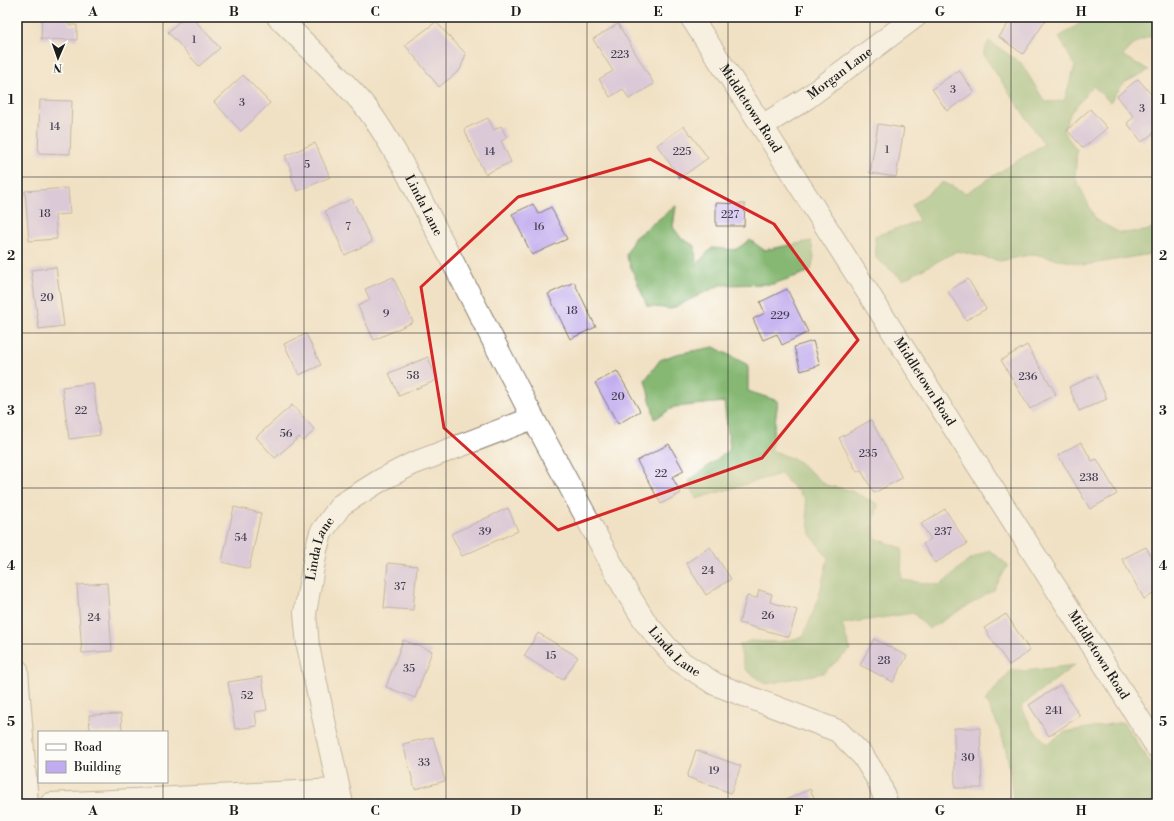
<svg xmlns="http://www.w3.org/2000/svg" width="1174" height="821" font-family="'Libre Bodoni',serif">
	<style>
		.forest { fill: #86b873; stroke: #516a48 }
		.building { fill: #c1acef }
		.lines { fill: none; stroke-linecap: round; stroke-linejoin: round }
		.minor-casing { stroke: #867e70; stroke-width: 24 }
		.minor { stroke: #fff; stroke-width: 22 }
		.marked { fill: none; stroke: #d62828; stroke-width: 3; stroke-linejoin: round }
		.grid { fill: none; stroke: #1c1c1c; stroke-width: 1; stroke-opacity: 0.55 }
		.labels { text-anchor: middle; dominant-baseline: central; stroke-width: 4; stroke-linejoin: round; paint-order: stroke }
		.number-label { font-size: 11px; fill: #454051 }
		.street-label { font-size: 13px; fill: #1c1c1c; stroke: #fdfcf7 }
		.neatline { fill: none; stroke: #1c1c1c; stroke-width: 1.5 }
		.grid-label { font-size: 13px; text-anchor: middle; font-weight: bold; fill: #1c1c1c }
	</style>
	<rect width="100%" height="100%" fill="#fdfcf7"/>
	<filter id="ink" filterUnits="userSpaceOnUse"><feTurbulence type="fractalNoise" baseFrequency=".025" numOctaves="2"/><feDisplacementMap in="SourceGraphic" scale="8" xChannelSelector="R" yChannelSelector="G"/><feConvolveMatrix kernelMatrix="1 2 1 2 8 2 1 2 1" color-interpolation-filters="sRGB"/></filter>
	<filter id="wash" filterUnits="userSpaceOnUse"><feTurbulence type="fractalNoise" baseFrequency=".012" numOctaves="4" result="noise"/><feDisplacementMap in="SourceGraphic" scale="16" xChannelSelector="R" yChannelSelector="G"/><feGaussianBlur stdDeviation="0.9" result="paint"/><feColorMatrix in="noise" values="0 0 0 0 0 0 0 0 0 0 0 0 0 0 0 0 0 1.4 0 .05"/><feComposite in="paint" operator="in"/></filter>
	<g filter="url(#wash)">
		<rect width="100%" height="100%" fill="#f1e1c4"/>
		<path class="forest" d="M1090,17H1106L1114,20L1119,17H1157V33L1135,43L1123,56L1149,70L1124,83L1110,102L1093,86L1071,112L1063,131L1077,150L1075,177L1096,220L1120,233L1146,231L1157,225V253L1085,265L1034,254L1000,261L957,251L903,280L876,258L875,236L919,221L912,205L943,182L966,193L1044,144L983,54L989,41L1021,63L1045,102L1064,101L1075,66L1059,37Z
			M676,206L673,227L681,238L695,246L696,265L712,248L735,250L750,240L764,250L811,241L814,258L811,271L773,284L720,285L671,309L647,306L626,255L634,238Z
			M714,347L748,365V391L778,401L771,450L798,461L826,485L849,490L878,504L874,522L875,538L902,548L901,580L941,585L967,561L989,550L1008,565L994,590L929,629L913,613L842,624L850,650L823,673L766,684L745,669L739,645L750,641L779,642L803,637L818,600L828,558L810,534L805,499L780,474L696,499L689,481L730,449L724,402L674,407L655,419L645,380L660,360L676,354Z
			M1075,665L1021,706L1032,728L1047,744L1065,732L1123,722L1157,772V804H1018L1013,802C1010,763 1006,735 985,701L1012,669L1025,671Z"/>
		<g id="blocks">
			<path class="building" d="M42,17H69V25H77V40L41,39Z
				M184,17H192L220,48L199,66L168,32Z
				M572,17H582L576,22Z
				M1013,17H1048L1023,54L999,37Z
				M436,22L466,54L460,70L439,87L405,45Z
				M618,24L654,84L629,99L623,89L610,97L599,79L613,71L593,39Z
				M959,70L974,92L947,111L932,89Z
				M243,75L270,103L241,131L214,102Z
				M1138,79L1157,101V130L1142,142L1127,123L1134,117L1117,96Z
				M40,100L72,101L70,154L38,153Z
				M1090,109L1107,128L1083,148L1067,130Z
				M488,118L494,130L501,126L507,138L501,141L511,162L485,174L464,129Z
				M878,124L904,128L896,177L870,173Z
				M684,126L708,158L680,178L657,145Z
				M315,143L330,177L298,191L291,175L293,174L285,156Z
				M68,188L70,214L55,215L57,239L29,241L25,191Z
				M352,199L372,242L345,255L325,211Z
				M716,203L745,204L744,226H716Z
				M533,204L538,214L551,207L567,239L532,255L512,214Z
				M56,267L64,326L39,329L31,270Z
				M393,277L413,322L374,340L358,306L370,300L365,289Z
				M968,279L986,309L966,320L948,291Z
				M574,282L596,327L570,339L548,294Z
				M787,289L808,332L782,345L777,334L763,340L753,319L765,313L760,302Z
				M306,334L321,365L299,375L284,344Z
				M813,341L820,365L801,371L794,347Z
				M1027,345L1056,394L1030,409L1001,360Z
				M428,357L437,380L399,396L389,373Z
				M617,371L640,411L618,424L595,383Z
				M1096,375L1107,399L1079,411L1069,387Z
				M93,383L100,435L69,439L62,387Z
				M292,405L315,430L303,441L299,437L275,458L256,437Z
				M871,420L902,478L874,493L861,470L857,472L839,438Z
				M1081,442L1092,461L1097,459L1117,494L1090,509L1058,455Z
				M669,444L684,471L672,477L681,493L661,504L637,461Z
				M234,507L261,513L249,569L222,562Z
				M508,508L518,531L462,556L451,534Z
				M945,509L967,544L935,563L923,544L931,539L921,524Z
				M710,547L731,579L706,595L686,563Z
				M1146,547L1157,567V592L1144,599L1122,559Z
				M388,563L417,566L413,610L384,608Z
				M107,583L112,651L82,653L77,585Z
				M759,590L772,594L770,602L797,610L789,637L739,623L747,596L757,598Z
				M1006,614L1030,651L1009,665L984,628Z
				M538,633L578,657L563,680L524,656Z
				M874,639L907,656L893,682L860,665Z
				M403,640L432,651L415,698L386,687Z
				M262,677L267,710L255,712L257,726L235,729L228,682Z
				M1060,685L1080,716L1049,736L1029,705Z
				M121,714L122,732H90L89,715Z
				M954,728H980L982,788H955Z
				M433,737L445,781L415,789L403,744Z
				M696,750L741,766L731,793L687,777Z
				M810,789L817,804H777Z"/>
		</g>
	</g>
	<g filter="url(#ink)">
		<use href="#blocks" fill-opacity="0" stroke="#867e70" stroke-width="1"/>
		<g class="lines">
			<g class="minor-casing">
				<g id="minor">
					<path id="s1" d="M278,17C307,46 338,74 364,105C380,124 391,146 404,167L533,418L625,589L646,623L678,660L715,684L838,731L863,756L878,780L887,804"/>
					<path id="s2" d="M691,17L762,126L1157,747"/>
					<path id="s3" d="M762,126L807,98L915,17"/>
					<path d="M17,670L27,804"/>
					<path d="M51,804L339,790"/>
					<path id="s4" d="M342,804L308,646L305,613L316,550L321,533L341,505L381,480L412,464L533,418"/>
				</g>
			</g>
			<use href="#minor" class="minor"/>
		</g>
	</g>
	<path d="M0 0H1174V821H0ZM650,159L774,224L858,340L762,458L558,530L444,428L421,287L518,197Z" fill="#f1e1c4" fill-opacity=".55" fill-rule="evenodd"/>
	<path class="marked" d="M650,159L774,224L858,340L762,458L558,530L444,428L421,287L518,197Z"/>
	<path class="grid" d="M163,17V732M304,17V804M446,17V804M587,17V804M728,17V804M870,17V804M1011,17V804M17,177H1157M17,333H1157M17,488H1157M17,644H1157M163,782V804"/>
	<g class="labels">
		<g class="number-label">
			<text x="194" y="40">1</text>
			<text x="620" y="55">223</text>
			<text x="953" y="90">3</text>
			<text x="242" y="103">3</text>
			<text x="1142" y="109">3</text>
			<text x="55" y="127">14</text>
			<text x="887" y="150">1</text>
			<text x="490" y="152">14</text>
			<text x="682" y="152">225</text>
			<text x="307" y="165">5</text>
			<text x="45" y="214">18</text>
			<text x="730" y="215">227</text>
			<text x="348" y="227">7</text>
			<text x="539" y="227">16</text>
			<text x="47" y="298">20</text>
			<text x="572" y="311">18</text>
			<text x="386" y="314">9</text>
			<text x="780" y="316">229</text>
			<text x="413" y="376">58</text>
			<text x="1028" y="377">236</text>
			<text x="618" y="397">20</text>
			<text x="81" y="411">22</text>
			<text x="286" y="434">56</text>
			<text x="868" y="454">235</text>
			<text x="661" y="474">22</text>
			<text x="1089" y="478">238</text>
			<text x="485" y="532">39</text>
			<text x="943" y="532">237</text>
			<text x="241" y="538">54</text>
			<text x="708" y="571">24</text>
			<text x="400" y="587">37</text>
			<text x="768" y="616">26</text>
			<text x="94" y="618">24</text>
			<text x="551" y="656">15</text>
			<text x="884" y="661">28</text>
			<text x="409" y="669">35</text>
			<text x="247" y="696">52</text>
			<text x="1054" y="711">241</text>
			<text x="968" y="758">30</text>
			<text x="424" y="763">33</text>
			<text x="714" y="771">19</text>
		</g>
		<g class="street-label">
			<text stroke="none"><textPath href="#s3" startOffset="94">Morgan Lane</textPath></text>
			<text stroke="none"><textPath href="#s2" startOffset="109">Middletown Road</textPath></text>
			<text stroke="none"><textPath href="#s1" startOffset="240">Linda Lane</textPath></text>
			<text stroke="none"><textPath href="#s2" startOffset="433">Middletown Road</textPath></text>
			<text stroke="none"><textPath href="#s4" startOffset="261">Linda Lane</textPath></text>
			<text stroke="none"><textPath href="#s1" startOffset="754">Linda Lane</textPath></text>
			<text stroke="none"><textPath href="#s2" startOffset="757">Middletown Road</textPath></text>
		</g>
	</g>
	<rect width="1174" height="821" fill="none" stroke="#fdfcf7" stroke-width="44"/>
	<rect x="38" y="731" width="130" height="52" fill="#fdfcf7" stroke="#a3a29f"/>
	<rect x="46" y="744" width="20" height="6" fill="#ffffff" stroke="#a3a29f"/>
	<text x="74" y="751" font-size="12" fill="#1c1c1c">Road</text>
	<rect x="46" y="761" width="20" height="12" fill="#c1acef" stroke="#a3a29f"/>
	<text x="74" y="771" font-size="12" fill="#1c1c1c">Building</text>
	<g transform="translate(58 58) rotate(182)" stroke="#fdfcf7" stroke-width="3" paint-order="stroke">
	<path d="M0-3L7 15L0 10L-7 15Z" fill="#1c1c1c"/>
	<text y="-6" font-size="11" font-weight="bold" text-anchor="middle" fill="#1c1c1c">N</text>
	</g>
	<rect x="22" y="22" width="1130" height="777" class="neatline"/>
	<g class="grid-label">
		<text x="93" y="16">A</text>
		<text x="234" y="16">B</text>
		<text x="375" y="16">C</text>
		<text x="516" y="16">D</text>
		<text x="658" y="16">E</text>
		<text x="799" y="16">F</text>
		<text x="940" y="16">G</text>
		<text x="1081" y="16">H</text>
		<text x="11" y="104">1</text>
		<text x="1163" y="104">1</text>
		<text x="11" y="260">2</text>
		<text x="1163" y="260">2</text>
		<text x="11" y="415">3</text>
		<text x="1163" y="415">3</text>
		<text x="11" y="570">4</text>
		<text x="1163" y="570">4</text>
		<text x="11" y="726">5</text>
		<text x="1163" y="726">5</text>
		<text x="93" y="815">A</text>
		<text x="234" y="815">B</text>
		<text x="375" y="815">C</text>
		<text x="516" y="815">D</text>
		<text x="658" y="815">E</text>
		<text x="799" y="815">F</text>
		<text x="940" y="815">G</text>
		<text x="1081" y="815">H</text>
	</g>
</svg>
